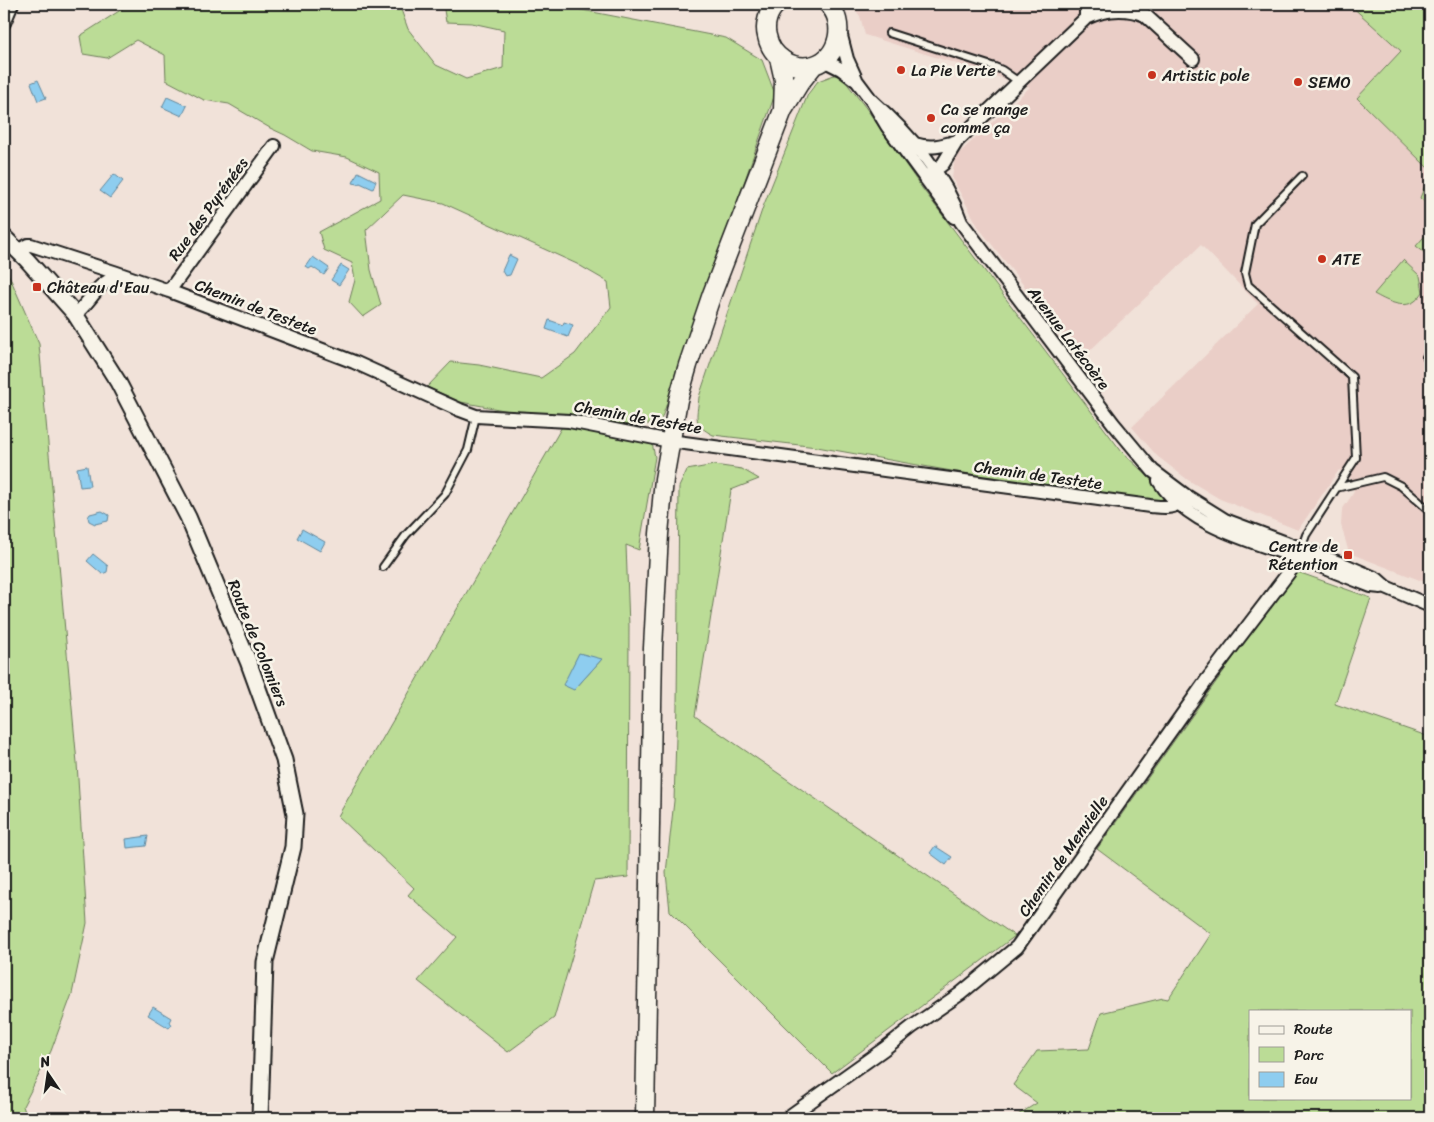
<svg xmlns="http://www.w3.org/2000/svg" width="1434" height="1122" font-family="Sriracha,sans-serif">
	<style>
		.built { fill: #eacec7 }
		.green { fill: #bbdc96; stroke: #6c7c59; fill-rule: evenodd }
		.water { fill: #8ecdef; stroke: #60869b }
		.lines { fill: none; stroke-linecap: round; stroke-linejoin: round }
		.service-casing { stroke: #1c1c1c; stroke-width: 10 }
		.minor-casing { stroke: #1c1c1c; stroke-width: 16 }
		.tertiary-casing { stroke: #1c1c1c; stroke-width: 19 }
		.secondary-casing { stroke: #1c1c1c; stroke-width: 21 }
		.service { stroke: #f7f3e8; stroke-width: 6 }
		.minor { stroke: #f7f3e8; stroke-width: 12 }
		.tertiary { stroke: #f7f3e8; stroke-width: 15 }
		.secondary { stroke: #f7f3e8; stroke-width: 18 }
		.poi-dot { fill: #c8321e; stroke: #f7f3e8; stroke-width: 2 }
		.labels { text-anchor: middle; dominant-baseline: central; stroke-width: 5; stroke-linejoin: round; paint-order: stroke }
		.poi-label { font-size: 16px; fill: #1c1c1c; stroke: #f7f3e8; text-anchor: start }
		.street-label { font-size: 16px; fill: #1c1c1c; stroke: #f7f3e8 }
	</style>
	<rect width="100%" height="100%" fill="#f1e2d9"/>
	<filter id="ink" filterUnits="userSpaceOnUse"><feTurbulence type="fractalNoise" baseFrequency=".02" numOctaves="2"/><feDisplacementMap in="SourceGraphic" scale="10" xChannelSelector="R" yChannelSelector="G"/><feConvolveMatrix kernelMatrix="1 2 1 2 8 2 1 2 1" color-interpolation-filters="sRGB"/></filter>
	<g filter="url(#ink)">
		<path class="built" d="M851,4H1430V584L1349,553L1341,525L1342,510L1354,492L1351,478L1339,470L1298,530L1220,499L1188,480L1157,456L1132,427L1258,304L1201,245L1081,359L979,228L952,178L955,157L1030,87L865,35L860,16Z"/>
		<path class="green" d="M130,4H399L408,29L436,65L466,79L503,68L504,30L472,23L446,22L443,4H566L577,9L726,38L762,60L775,94L660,423L600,428L461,402L427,387L451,362L479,365L541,378L575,354L611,307L608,282L577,264L443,203L403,195L366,230L371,270L381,305L363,317L349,302L355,280L352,263L324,250L319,232L380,199L379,172L347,157L312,151L285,135L270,128L229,104L204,100L166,80L165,55L136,40L107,58L83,54L80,36Z
			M1349,4H1430V170L1357,98L1401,51Z
			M834,75L842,77L866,108L922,188L1122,452L1158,486L1163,496L1162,500L1154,504L1013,482L817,447L713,435C692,424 697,418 699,397L763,207L808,94L818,81Z
			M1427,180L1430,183V207L1420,198Z
			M1430,230V257L1416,246Z
			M1403,260L1420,276L1423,292C1421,295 1418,299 1415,301C1403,310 1385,300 1374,294Z
			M4,264L39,344L77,763L87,923L72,994L51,1051L23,1106L27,1118H4Z
			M563,425L652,443L655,457L639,550L626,545L629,626L628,877L594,881L554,1018L508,1052L418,981L457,937L408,895L414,888L338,816ZM579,654L601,660L574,690L572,668Z
			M714,465L742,469L759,479L731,490L695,716L1015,936L832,1073L670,911L666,873L674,801L677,706L679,487L687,470Z
			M1295,571L1371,598L1335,704L1430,737V1118H1013L1037,1103L1013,1085L1037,1051L1089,1049L1101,1013L1163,998L1168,999L1211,934L1097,849ZM1250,1011H1410V1098H1250Z"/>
		<path class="water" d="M38,80L46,98L38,101L31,83Z
			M167,97L187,106L182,116L162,107Z
			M358,172L376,181L373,189L360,183L358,184L353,183Z
			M114,174L123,181L110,198L100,191Z
			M509,255L517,259L510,275L505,276L502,271Z
			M313,257L329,268L324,275L312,267L309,269L306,267Z
			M341,265L349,270L339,285L331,280Z
			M549,320L563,325L564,322L573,325L568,337L546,329Z
			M87,466L90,486L80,487L77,468Z
			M102,511L109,515L108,521L95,524L89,521L88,517L90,514Z
			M302,529L325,542L320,551L297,538Z
			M93,554L108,566L107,572L102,574L87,561Z
			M579,653L602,659L574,690L563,685Z
			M148,836L146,846L127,848L126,839Z
			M935,846L952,857L946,865L930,853Z
			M153,1007L171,1018L169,1022L172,1024L169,1028L148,1015Z"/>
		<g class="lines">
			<g class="service-casing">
				<path id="service" d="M889,33L995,67L1002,70L1019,82
					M1426,357L1430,360
					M1336,488L1383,477L1401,486L1430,511
					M1301,549L1306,535L1356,458L1352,377L1248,285L1245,273L1255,224L1302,176
					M383,567L406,535L445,494L468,450L476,416"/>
			</g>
			<g class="minor-casing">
				<path id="minor" d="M1086,18C1105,9 1125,7 1145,15L1193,59
					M4,23L12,4
					M840,32L847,59L856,79
					M823,60L841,69L857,81L872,101L887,126L954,217
					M872,101C910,135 944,173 961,222L1113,423L1153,471L1185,495L1225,520L1345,565L1377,579L1386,587L1430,606
					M915,144C930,149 942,146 957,141
					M925,178L943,164L957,141L1086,18V4
					M18,251L28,245H31L114,272L112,279C96,285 89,304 75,314
					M114,272L169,291L354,362L460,410L476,416L569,421L670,441L1150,506C1160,507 1170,509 1179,503
					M169,291L274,146
					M1159,481C1188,526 1249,540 1296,557C1321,566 1346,576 1371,586L1381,587
					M787,1118L884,1049L912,1027L960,994L1017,947L1206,681L1293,567L1301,549"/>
			</g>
			<g class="tertiary-casing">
				<path id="tertiary" d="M4,237L27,260L75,314L118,382L188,517L248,661L284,760L295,814L293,847L265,962L260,1118"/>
			</g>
			<g class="secondary-casing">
				<path id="secondary" d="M777,4C768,11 764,25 767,36C771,57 793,71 814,65C840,57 846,21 828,4
					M779,58L784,80L783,109
					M645,1118L653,648L659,534L664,479L678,400L688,365L712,294L783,110L799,84L814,65"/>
			</g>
			<use href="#service" class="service"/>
			<use href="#minor" class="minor"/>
			<use href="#tertiary" class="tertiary"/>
			<use href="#secondary" class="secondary"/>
		</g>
	</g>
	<g class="poi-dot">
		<circle cx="901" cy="70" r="5"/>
		<circle cx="1152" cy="75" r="5"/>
		<circle cx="1298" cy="82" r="5"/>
		<circle cx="931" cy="118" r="5"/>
		<circle cx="1322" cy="259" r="5"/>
		<rect x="32" y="282" width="10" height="10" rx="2.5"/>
		<rect x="1343" y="550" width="10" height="10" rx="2.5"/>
	</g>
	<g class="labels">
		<g class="poi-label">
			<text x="911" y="70">La Pie Verte</text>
			<text x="1162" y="75">Artistic pole</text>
			<text x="1308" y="82">SEMO</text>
			<text x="941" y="109">Ca se mange<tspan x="941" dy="18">comme ça</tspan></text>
			<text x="1332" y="259">ATE</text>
			<text x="47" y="287">Château d'Eau</text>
			<text x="1338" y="546" text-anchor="end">Centre de<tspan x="1338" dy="18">Rétention</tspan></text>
		</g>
		<g class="street-label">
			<text transform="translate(208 209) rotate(-54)">Rue des Pyrénées</text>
			<text transform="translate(256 307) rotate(21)">Chemin de Testete</text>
			<text transform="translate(1069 338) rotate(53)">Avenue Latécoère</text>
			<text transform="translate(638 417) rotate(10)">Chemin de Testete</text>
			<text transform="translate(1038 475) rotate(8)">Chemin de Testete</text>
			<text transform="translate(258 643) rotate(68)">Route de Colomiers</text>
			<text transform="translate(1063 856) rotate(-55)">Chemin de Menvielle</text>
		</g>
	</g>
	<rect width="1434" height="1122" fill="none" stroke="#f7f3e8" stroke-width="20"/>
	<rect x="10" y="10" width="1414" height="1102" fill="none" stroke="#1c1c1c" stroke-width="2" filter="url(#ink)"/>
	<rect x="1249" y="1010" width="162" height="90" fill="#f7f3e8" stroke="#9f9d96"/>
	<rect x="1259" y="1026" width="25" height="8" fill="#f7f3e8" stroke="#9f9d96"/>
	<text x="1294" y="1034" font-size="15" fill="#1c1c1c">Route</text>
	<rect x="1259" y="1047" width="25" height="15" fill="#bbdc96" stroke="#9f9d96"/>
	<text x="1294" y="1060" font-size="15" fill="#1c1c1c">Parc</text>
	<rect x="1259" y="1072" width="25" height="15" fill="#8ecdef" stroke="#9f9d96"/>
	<text x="1294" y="1084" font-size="15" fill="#1c1c1c">Eau</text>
	<g transform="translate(48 1074) rotate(347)" stroke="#f7f3e8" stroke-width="4" paint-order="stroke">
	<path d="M0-4L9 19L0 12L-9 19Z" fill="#1c1c1c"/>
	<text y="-8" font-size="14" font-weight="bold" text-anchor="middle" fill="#1c1c1c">N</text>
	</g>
</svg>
